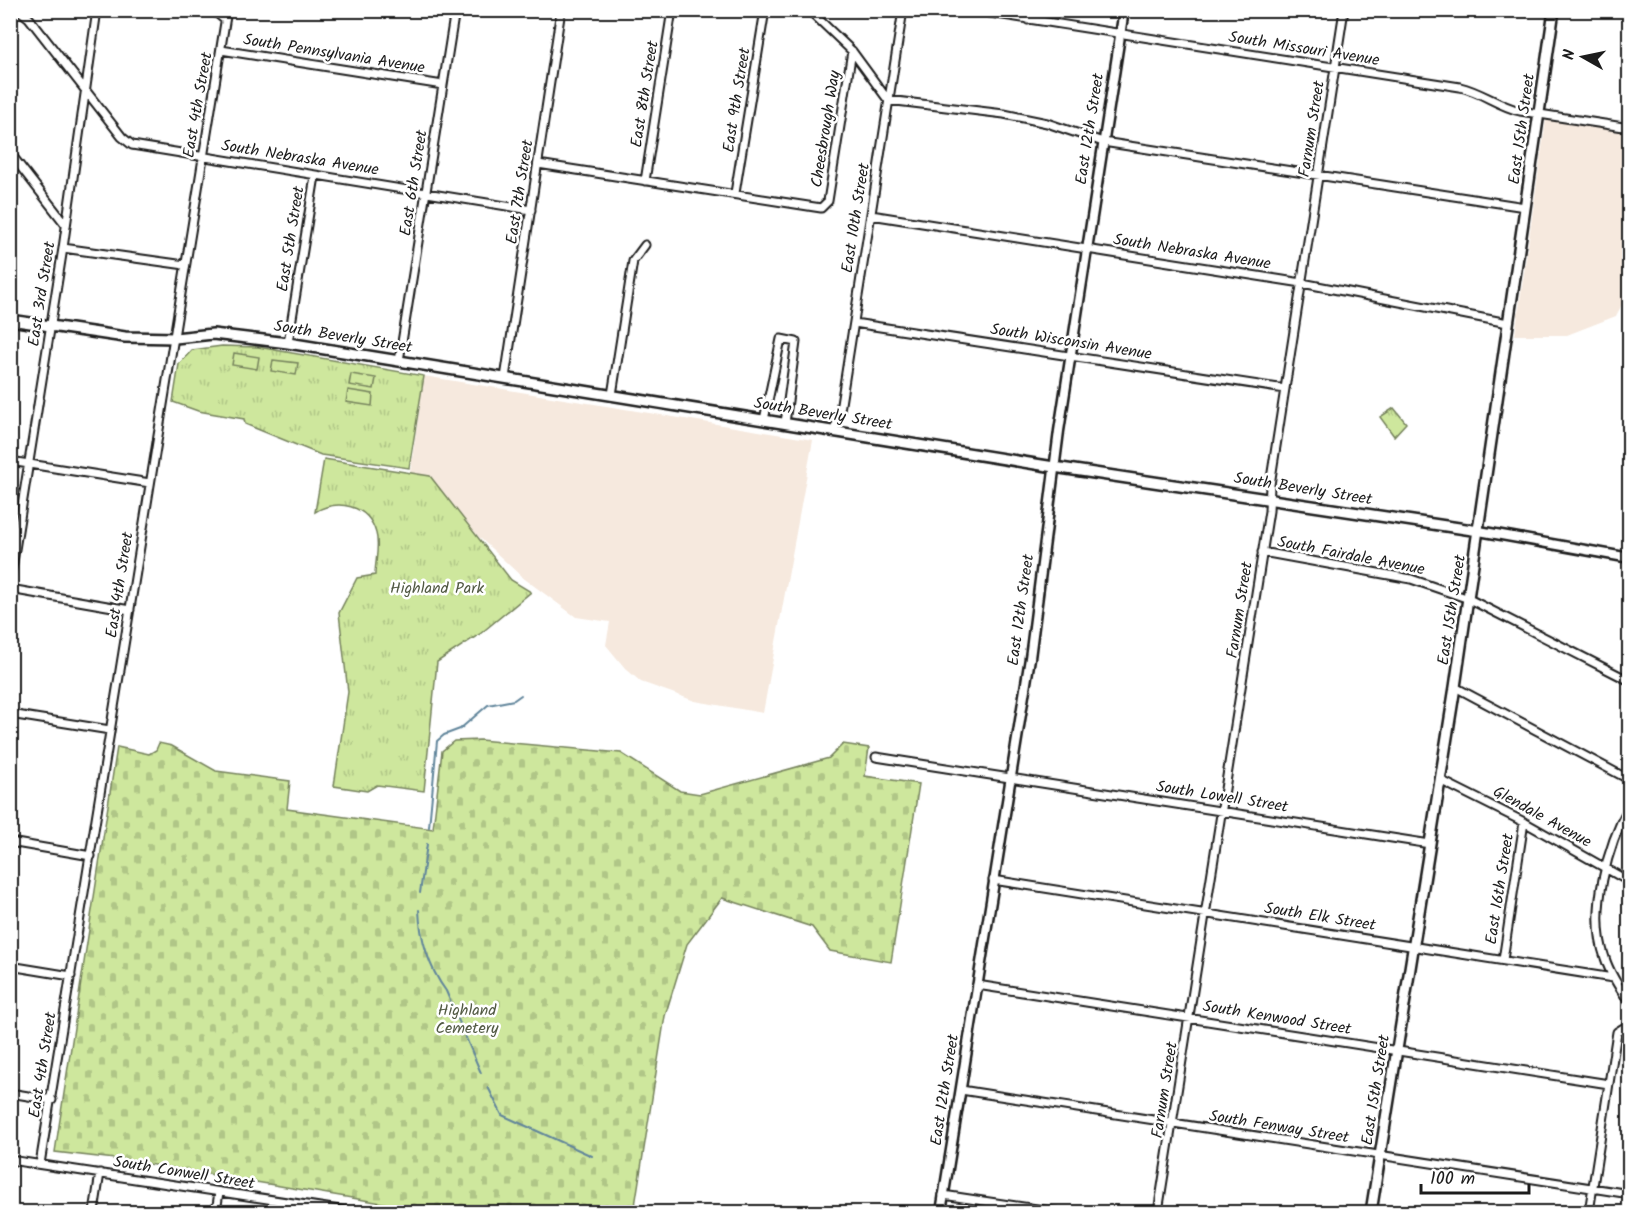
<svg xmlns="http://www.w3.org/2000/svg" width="1640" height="1223" font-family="Kalam,sans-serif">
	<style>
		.built { fill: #f6e9de }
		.cemetery { fill: url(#cemetery-stones); stroke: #75825c; stroke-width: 1.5 }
		.park { fill: url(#park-tufts); stroke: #75825c; stroke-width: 1.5 }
		.garden { fill: #cee79d; stroke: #75825c; stroke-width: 1.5 }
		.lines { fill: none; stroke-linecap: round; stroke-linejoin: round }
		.stream { stroke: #61859b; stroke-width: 2 }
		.minor-casing { stroke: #1c1c1c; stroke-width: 11 }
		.tertiary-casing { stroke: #1c1c1c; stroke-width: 13 }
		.secondary-casing { stroke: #1c1c1c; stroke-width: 14 }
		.minor { stroke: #fff; stroke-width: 7 }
		.tertiary { stroke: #fff; stroke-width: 8 }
		.secondary { stroke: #fff; stroke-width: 9 }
		.labels { text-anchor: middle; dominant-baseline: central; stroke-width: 5; stroke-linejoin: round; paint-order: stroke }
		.street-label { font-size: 16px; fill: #1c1c1c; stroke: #fff }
		.park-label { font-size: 16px; fill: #515943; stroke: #fff }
	</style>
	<defs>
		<pattern id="cemetery-stones" width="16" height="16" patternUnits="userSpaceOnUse" patternTransform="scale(1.5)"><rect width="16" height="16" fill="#cee79d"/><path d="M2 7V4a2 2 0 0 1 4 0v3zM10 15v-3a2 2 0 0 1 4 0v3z" fill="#b0c687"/></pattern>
		<pattern id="park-tufts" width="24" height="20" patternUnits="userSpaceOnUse" patternTransform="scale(1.5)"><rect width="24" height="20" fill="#cee79d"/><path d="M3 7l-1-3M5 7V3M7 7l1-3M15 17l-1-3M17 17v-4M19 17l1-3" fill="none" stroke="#b0c687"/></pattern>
	</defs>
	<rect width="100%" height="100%" fill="#fff"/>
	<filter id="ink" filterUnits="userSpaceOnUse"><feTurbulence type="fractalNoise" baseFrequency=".0167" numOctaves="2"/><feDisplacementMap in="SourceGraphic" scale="12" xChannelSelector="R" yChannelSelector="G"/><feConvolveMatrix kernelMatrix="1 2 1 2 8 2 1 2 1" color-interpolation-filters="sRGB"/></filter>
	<g filter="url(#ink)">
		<path class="built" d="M1546,120L1629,132V291L1616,316L1567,335H1515Z
			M424,376L813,440L763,713L695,701L641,682L625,668L606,645L610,622L576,617L522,577L410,473Z"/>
		<path class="cemetery" d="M480,740L621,753L680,791L700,794L829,758L843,744L869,748L865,776L919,784L891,962L830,951L812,927L722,898L687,944L665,1016L634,1212H436L124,1160L55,1152L117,747L149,754L156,750L159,743L172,746L216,771L290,781L287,809L433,829L442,751L454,741Z"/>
		<path class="park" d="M222,346L258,347L424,376L409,468L321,455L245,424L244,419L198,411L173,402L179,364L192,350Z
			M1394,408L1406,423L1394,436L1380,417Z
			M324,459L430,476L511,580L531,592L480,634L437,662L424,791L377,785L367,791L334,786L348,692L339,613L357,578L375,575C375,562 380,546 376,533C368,504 337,499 315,512Z"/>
		<path class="garden" d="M234,353L259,357L257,369L232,365Z
			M273,360L298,363L296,375L271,371Z
			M351,374L376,378L374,389L349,385Z
			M348,390L373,394L372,406L346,402Z"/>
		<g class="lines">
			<path class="stream" d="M10,261L16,278
				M429,827L437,741L444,735L460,729L488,705L514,700L521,695
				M420,893L427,844
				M419,910C420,938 429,968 446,991L481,1073
				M488,1087L502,1115L592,1156"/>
			<g class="minor-casing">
				<path id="minor" d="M19,10L29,18L122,137L132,145L531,210
					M213,10L225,20
					M809,10L852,51L888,100L1004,114L1047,123L1103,142L1525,207
					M971,10L1460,87C1482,92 1498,106 1520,111L1630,128
					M1028,20L1030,10
					M221,50L443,85
					M10,153L66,225
					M538,164L821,208L828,201L852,51
					M645,181L672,10
					M735,193L765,10
					M871,215L1302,283L1508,323
					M63,248L185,265
					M854,323L1285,389
					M288,343L315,176
					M399,361L455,10
					M505,378L561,10
					M612,395L633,261L645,245
					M764,420L781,339L796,342L785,423
					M834,430L839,417L903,10
					M10,461L150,483
					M1262,552L1411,579L1469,599L1630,681
					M10,581L63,248L97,10
					M10,589L130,610
					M1455,687L1630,780
					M10,714L110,730
					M876,757L1430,844
					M1440,780L1524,822L1630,882
					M1630,805C1607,845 1589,913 1605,958C1610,974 1620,989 1630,1003
					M10,842L91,856
					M993,880L1613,978
					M1503,960L1524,822
					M10,966L71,976
					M977,985L1609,1084
					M961,1090L1630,1194
					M10,1093L52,1100
					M10,1160L353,1212
					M40,1164L227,10
					M943,1195L1057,1212
					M94,1212L100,1173
					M216,1212L219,1192
					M1158,1212L1269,511L1270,485L1344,10
					M1589,1212L1617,1032L1630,1024"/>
			</g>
			<g class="tertiary-casing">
				<path id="tertiary" d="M1479,531L1630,558
					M941,1212L1030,658L1059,431L1124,10"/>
			</g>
			<g class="secondary-casing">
				<path id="secondary" d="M10,320L125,337L175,338L213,334L288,343L1054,467L1479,531
					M1371,1212L1455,687L1554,10"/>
			</g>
			<use href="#minor" class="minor"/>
			<use href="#tertiary" class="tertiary"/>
			<use href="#secondary" class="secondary"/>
		</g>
	</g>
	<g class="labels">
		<g class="street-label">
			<text transform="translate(1304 49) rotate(9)">South Missouri Avenue</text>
			<text transform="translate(334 54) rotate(9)">South Pennsylvania Avenue</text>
			<text transform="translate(645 94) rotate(-81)">East 8th Street</text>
			<text transform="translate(737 100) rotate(-81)">East 9th Street</text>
			<text transform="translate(198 105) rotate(-80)">East 4th Street</text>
			<text transform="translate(826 129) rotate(-81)">Cheesbrough Way</text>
			<text transform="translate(1090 129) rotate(-81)">East 12th Street</text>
			<text transform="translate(1312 129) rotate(-81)">Farnum Street</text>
			<text transform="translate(1522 129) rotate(-82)">East 15th Street</text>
			<text transform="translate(300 158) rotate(9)">South Nebraska Avenue</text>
			<text transform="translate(414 183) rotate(-81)">East 6th Street</text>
			<text transform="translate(520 192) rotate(-81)">East 7th Street</text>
			<text transform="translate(856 218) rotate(-81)">East 10th Street</text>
			<text transform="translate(291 239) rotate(-81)">East 5th Street</text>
			<text transform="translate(1192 252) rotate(9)">South Nebraska Avenue</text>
			<text transform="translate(42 294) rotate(-81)">East 3rd Street</text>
			<text transform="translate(343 337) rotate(9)">South Beverly Street</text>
			<text transform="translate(1071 342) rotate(9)">South Wisconsin Avenue</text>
			<text transform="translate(823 414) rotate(9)">South Beverly Street</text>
			<text transform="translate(1303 489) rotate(9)">South Beverly Street</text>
			<text transform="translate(1351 556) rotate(11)">South Fairdale Avenue</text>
			<text transform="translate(120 585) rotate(-81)">East 4th Street</text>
			<text transform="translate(1021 610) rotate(-82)">East 12th Street</text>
			<text transform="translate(1240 610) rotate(-81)">Farnum Street</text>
			<text transform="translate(1452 610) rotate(-81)">East 15th Street</text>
			<text transform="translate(1222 797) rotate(9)">South Lowell Street</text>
			<text transform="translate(1542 817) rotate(29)">Glendale Avenue</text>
			<text transform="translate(1500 889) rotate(-81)">East 16th Street</text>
			<text transform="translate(1320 917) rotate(9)">South Elk Street</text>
			<text transform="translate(1277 1018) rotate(9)">South Kenwood Street</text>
			<text transform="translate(43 1065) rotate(-81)">East 4th Street</text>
			<text transform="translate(945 1090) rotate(-81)">East 12th Street</text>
			<text transform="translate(1165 1090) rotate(-81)">Farnum Street</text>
			<text transform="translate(1376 1090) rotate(-81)">East 15th Street</text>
			<text transform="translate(1279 1127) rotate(9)">South Fenway Street</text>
			<text transform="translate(184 1173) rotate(9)">South Conwell Street</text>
		</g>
		<g class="park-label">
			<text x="437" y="588">Highland Park</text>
			<text x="467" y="1010">Highland<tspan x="467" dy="18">Cemetery</tspan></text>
		</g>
	</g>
	<rect width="1640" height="1223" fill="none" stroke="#fff" stroke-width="36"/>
	<rect x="18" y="18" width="1604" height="1187" fill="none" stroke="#1c1c1c" stroke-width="2" filter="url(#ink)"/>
	<g transform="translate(1583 57) rotate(279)" stroke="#ffffff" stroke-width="4.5" paint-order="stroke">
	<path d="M0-4.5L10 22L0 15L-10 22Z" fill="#1c1c1c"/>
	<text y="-9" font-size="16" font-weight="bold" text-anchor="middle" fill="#1c1c1c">N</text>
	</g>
	<path d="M1421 1184v9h108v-9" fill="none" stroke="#1c1c1c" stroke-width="3"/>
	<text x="1430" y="1184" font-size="18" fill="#1c1c1c" stroke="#ffffff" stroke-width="4.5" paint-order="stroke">100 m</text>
</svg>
